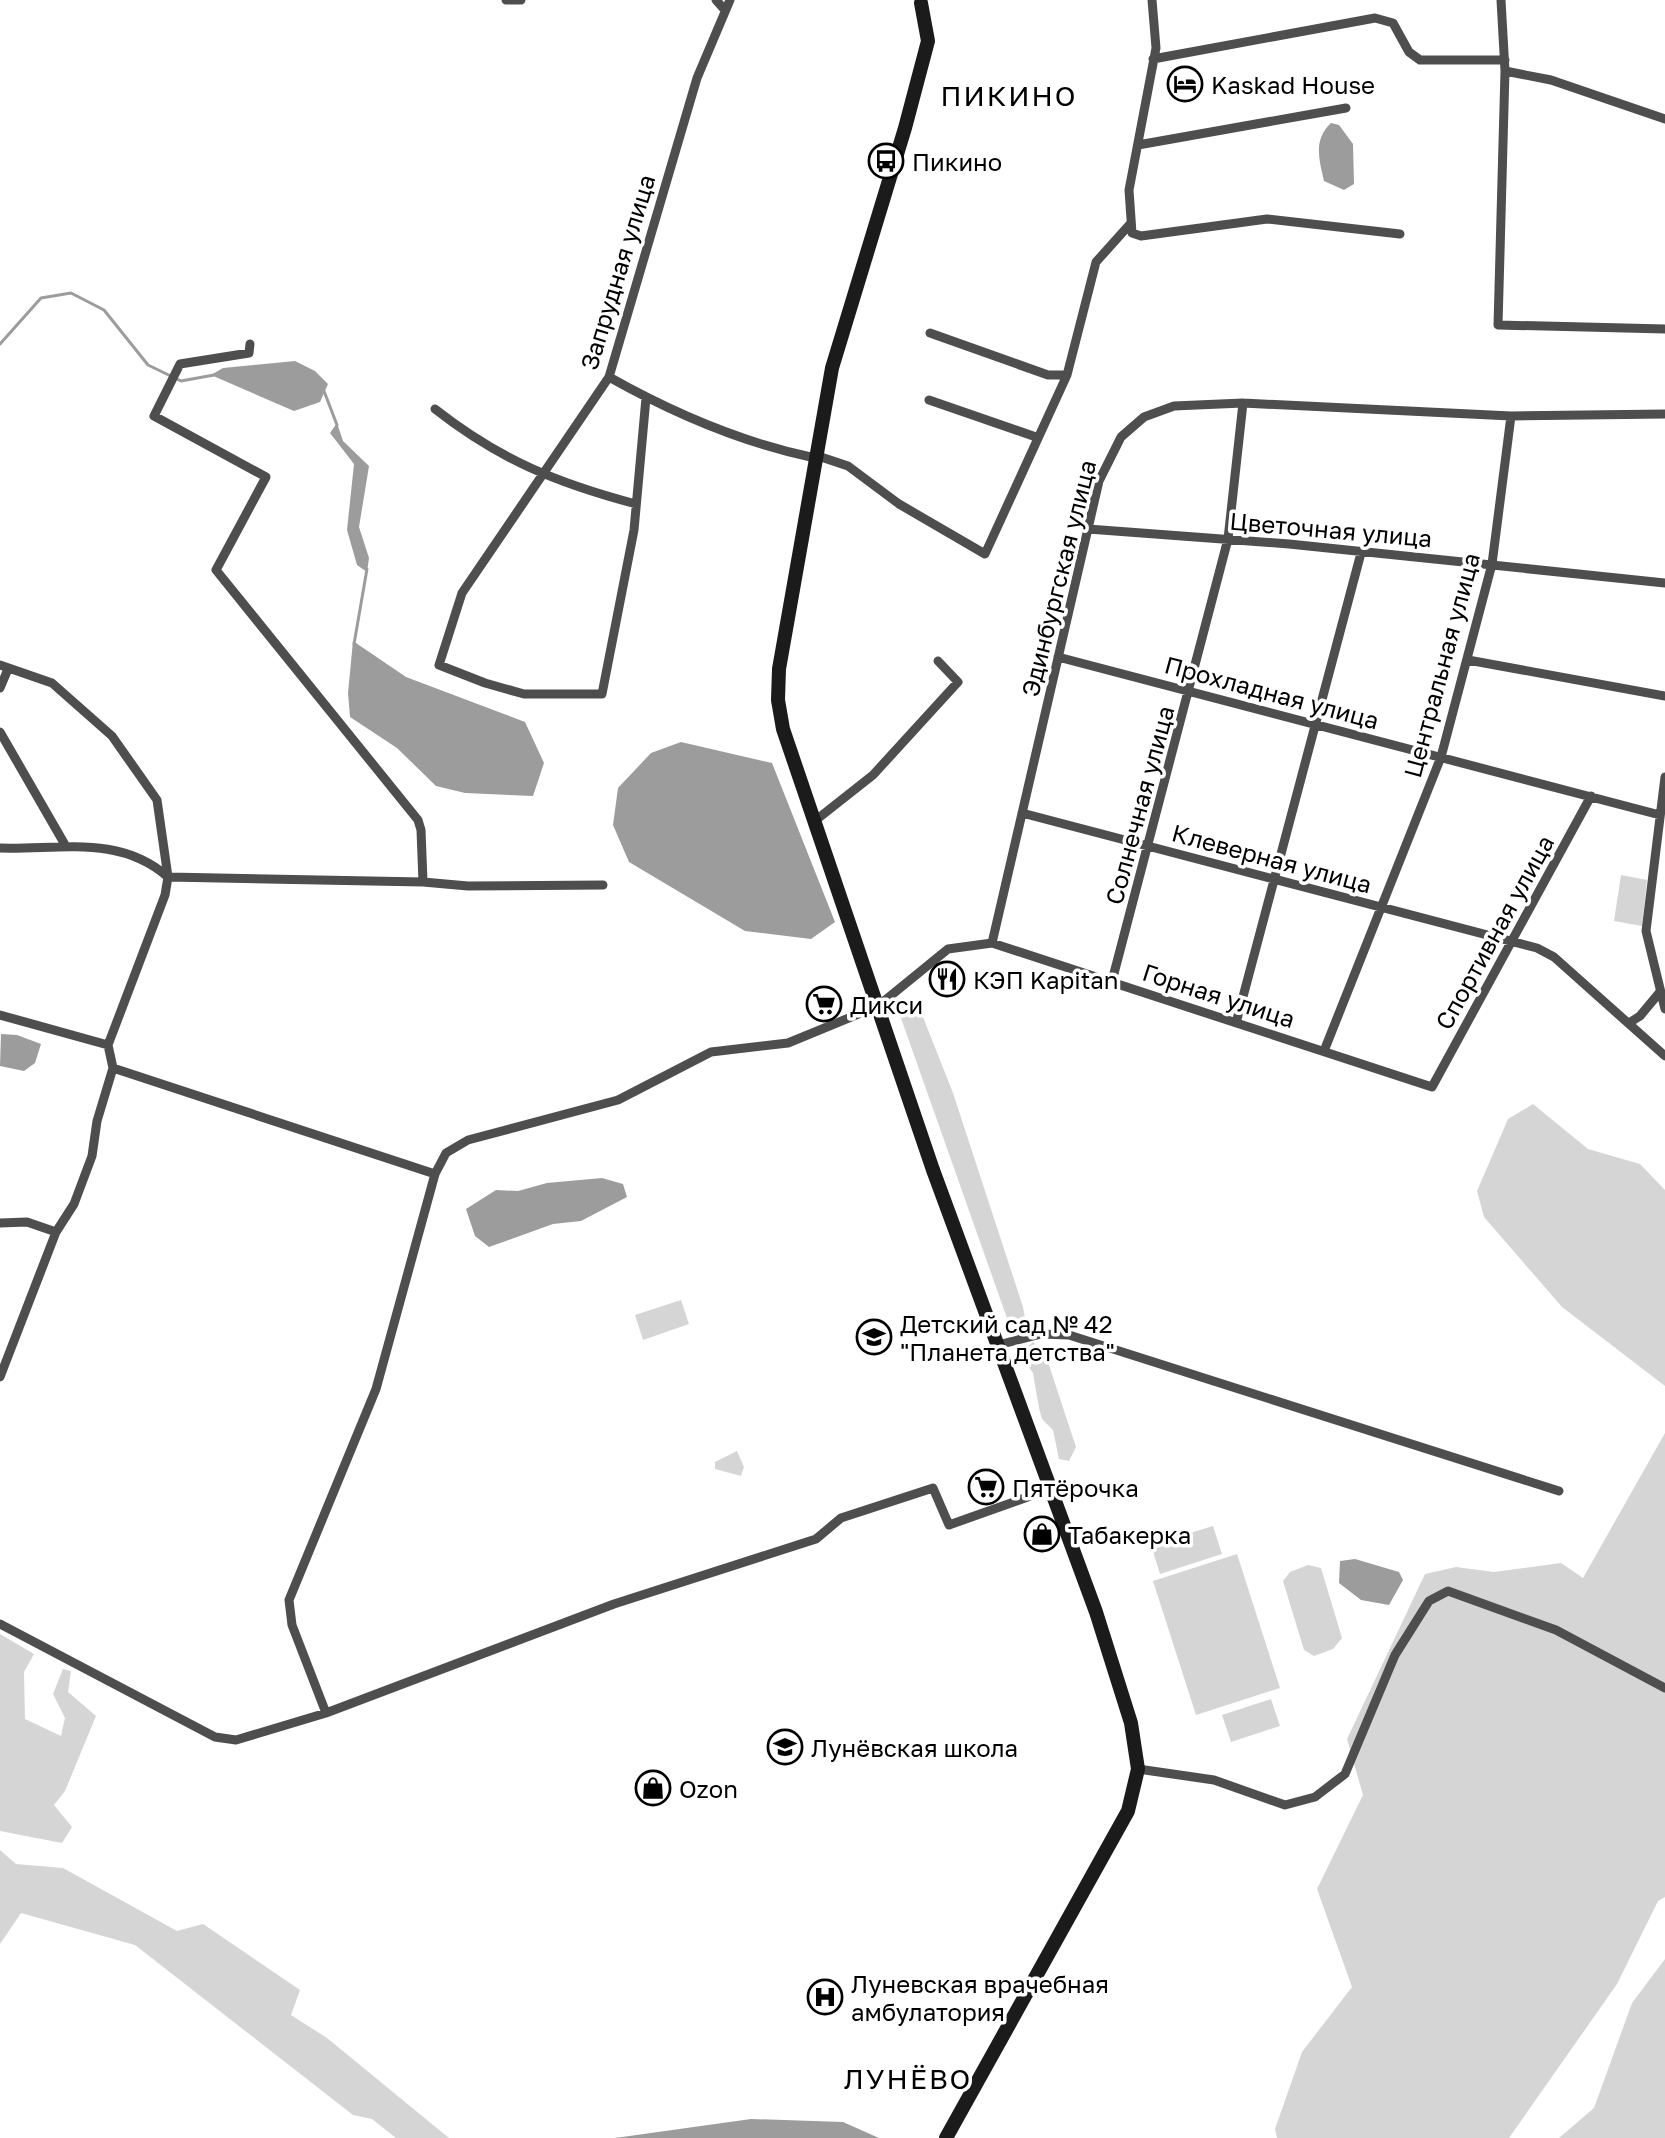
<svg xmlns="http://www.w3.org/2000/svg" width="1665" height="2138" font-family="'Golos Text',sans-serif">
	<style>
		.green { fill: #d5d5d5 }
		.water { fill: #9c9c9c }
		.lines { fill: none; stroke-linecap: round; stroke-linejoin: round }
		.stream { stroke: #9c9c9c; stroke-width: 3 }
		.street { stroke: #4e4e4e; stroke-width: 9 }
		.secondary { stroke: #1b1b1b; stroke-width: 14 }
		.labels { text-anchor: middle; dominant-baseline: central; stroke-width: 7; stroke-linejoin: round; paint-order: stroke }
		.poi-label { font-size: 24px; fill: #000; stroke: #fff; text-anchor: start }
		.street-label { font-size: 24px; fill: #000; stroke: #fff }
		.quarter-label { font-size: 28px; letter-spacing: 2px; fill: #000; stroke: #fff }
	</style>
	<rect width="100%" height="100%" fill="#fff"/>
	<path class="green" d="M1621,875L1647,880L1642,926L1614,921Z
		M910,999L919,1007L953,1093L1023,1307L1025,1318L1019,1326L1008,1321L896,1004Z
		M1533,1104L1588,1149L1640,1164L1665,1190V1386L1562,1307L1484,1217L1477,1191L1508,1119Z
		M681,1300L689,1324L643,1340L635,1315Z
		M1033,1342L1045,1353L1076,1447L1069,1461L1059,1459L1053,1430L1042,1419L1039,1408L1033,1373L1024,1360L1025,1349Z
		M1665,1433V1897L1658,1901L1617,1984L1509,2138H1277L1275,2129L1302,2052L1352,1987L1317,1889L1363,1795L1347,1739L1425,1574L1456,1567L1494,1572L1561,1563L1583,1578Z
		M737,1451L744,1467L741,1476L715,1469V1462Z
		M1213,1526L1222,1554L1160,1574L1151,1545Z
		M1237,1554L1280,1688L1196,1715L1153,1581Z
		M1308,1565L1321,1568L1342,1638L1333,1649L1314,1656L1304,1650L1283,1581L1290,1572Z
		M0,1634L34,1654L24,1672L25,1719L61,1736L65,1718L53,1694L63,1669L71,1671L68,1692L96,1716L65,1791L54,1805L72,1827L62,1843L0,1831Z
		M1271,1699L1280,1726L1231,1742L1222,1715Z
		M0,1850L16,1864L63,1868L177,1931L203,1924L300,1990L291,2015L327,2038L449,2138H396L372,2119L353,2115L135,1945L21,1913L0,1944Z
		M1665,1959V2138H1559L1594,2108L1632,2003Z"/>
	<path class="water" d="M1331,123L1339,125L1353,144L1354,184L1344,190L1324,181C1319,159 1313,140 1331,123Z
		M295,361L315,371L328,384L320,402L294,411L211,375L223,368Z
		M337,423L343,441L369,466L359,527L369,558L367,572L357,565L347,530L354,464L330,433Z
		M353,641L406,677L525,722L544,763L533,796L465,793L436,786L397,748L350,717L348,693Z
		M681,742L772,763L835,922L811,939L745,931L629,862L613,825L618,788L651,753Z
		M1,1034L17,1035L41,1044L35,1063L24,1071L0,1066Z
		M602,1178L623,1184L627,1197L581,1221L553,1224L489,1247L475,1236L466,1209L496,1190L518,1191L547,1183Z
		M1355,1559L1399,1572L1403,1580L1389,1605L1361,1600L1339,1583L1340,1561Z
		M751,2119L843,2122L879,2138H615Z"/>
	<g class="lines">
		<path class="stream" d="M0,344L41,298L71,293L104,310L148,365L181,381L214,375
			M324,391L337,425
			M354,644L367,569"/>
		<path class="street" d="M506,0H521
			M716,0L724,9
			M1152,0L1156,48L1129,190L1132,233L1141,236L1267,219L1400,234
			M1501,0L1505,71L1498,325L1665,329
			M1153,59L1375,18L1393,23L1409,52L1420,60H1505
			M1505,71L1551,80L1665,119
			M1138,145L1346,108
			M930,333L1048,375H1067
			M250,344L249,353L180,364L154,416L266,477L216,570L418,820L421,830L423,882L468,886L603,885
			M609,377C673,413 743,443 815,458
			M646,398L634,530L602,694H524L485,683L439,665L462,593L609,377L697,78L730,0
			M929,400L1036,437
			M435,409C500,460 557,483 636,504
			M815,455L848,466L899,504L985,554L1067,375L1096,262L1131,223
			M1088,529L1289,544L1665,583
			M1058,657L1660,815
			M1468,660L1665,696
			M0,665L52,683L112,736L157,800L168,877L423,882
			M0,688L8,669
			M0,732L64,843
			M1665,777L1646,931L1665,1009
			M1022,813L1537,948L1554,957L1665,1056
			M816,820L873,775L958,682L938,661
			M0,848C59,850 119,834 168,877L165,895L108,1045L113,1068L97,1121L92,1156L74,1204L56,1232L0,1377
			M992,943L1099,481L1121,437L1144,417L1174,406L1243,403L1511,416L1665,414
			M1112,981L1228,539L1243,403
			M0,1015L108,1045
			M1236,1023L1361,553
			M1629,1023L1640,1016L1660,992
			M1324,1051L1441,757L1492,564L1511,416
			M113,1068L435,1174
			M0,1223L27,1222L56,1232
			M998,1345L1041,1334L1069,1335L1559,1491
			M0,1624L215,1737L236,1740L326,1713L614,1604L816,1539L841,1518L933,1488L949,1525L1050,1489
			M326,1713L292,1625L289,1600L376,1389L435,1174L446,1153L468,1140L618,1100L711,1052L788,1043L878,1006L948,949L992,943L1432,1087L1591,796
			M1138,1769L1214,1780L1285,1805L1315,1797L1345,1774L1395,1655L1429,1601L1448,1591L1556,1630L1665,1688"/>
		<path class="secondary" d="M921,3L928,41L905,128L832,368L779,669L778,700L783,729L933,1170L1096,1612L1131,1723L1138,1769L1128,1811L946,2138"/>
	</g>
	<defs>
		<g id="hotel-ring" transform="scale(1.8)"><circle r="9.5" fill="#fff" stroke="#000" stroke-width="1.5"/><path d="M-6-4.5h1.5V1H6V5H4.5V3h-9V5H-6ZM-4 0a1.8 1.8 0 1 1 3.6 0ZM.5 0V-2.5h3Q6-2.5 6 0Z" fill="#000"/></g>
		<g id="bus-ring" transform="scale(1.8)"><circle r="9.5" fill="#fff" stroke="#000" stroke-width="1.5"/><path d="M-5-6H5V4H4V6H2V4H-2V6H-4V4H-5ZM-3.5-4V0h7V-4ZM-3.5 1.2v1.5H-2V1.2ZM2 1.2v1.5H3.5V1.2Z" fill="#000"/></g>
		<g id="restaurant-ring" transform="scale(1.8)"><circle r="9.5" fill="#fff" stroke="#000" stroke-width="1.5"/><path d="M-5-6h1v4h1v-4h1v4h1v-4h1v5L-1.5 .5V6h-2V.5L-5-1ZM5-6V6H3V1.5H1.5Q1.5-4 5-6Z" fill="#000"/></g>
		<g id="supermarket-ring" transform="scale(1.8)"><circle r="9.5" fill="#fff" stroke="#000" stroke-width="1.5"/><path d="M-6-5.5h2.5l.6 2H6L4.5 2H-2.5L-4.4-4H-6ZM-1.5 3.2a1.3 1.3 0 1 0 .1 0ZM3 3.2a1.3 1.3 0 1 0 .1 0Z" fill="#000"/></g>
		<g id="school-ring" transform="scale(1.8)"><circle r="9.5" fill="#fff" stroke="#000" stroke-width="1.5"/><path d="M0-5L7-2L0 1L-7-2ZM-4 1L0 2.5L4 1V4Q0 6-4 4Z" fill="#000"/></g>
		<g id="shop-ring" transform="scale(1.8)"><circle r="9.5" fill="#fff" stroke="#000" stroke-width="1.5"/><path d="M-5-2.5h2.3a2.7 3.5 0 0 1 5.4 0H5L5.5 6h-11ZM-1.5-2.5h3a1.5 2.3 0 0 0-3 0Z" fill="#000"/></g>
		<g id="hospital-ring" transform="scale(1.8)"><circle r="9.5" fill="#fff" stroke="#000" stroke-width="1.5"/><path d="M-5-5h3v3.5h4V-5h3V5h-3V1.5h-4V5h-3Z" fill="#000"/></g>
	</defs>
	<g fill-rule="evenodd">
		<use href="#hotel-ring" x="1185" y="84"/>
		<use href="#bus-ring" x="886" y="161"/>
		<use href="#restaurant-ring" x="947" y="979"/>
		<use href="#supermarket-ring" x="824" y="1004"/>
		<use href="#school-ring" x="874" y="1337"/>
		<use href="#supermarket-ring" x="986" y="1487"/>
		<use href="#shop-ring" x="1042" y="1534"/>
		<use href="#school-ring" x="785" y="1747"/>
		<use href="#shop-ring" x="653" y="1788"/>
		<use href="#hospital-ring" x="825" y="1997"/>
	</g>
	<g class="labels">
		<g class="poi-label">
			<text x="1211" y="84">Kaskad House</text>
			<text x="912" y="161">Пикино</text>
			<text x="973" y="979">КЭП Kapitan</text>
			<text x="850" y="1004">Дикси</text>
			<text x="900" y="1323">Детский сад № 42<tspan x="900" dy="28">"Планета детства"</tspan></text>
			<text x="1012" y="1487">Пятёрочка</text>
			<text x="1068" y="1534">Табакерка</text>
			<text x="811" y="1747">Лунёвская школа</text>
			<text x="679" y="1788">Ozon</text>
			<text x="851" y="1983">Луневская врачебная<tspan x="851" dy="28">амбулатория</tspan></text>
		</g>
		<g class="street-label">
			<text transform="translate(617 272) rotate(-73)">Запрудная улица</text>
			<text transform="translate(1331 529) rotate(5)">Цветочная улица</text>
			<text transform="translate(1058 578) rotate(-76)">Эдинбургская улица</text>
			<text transform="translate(1441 665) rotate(-75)">Центральная улица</text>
			<text transform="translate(1272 692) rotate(15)">Прохладная улица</text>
			<text transform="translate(1139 805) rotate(-75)">Солнечная улица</text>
			<text transform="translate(1272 858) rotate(15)">Клеверная улица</text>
			<text transform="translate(1494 932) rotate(-61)">Спортивная улица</text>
			<text transform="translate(1219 995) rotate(18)">Горная улица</text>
		</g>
		<g class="quarter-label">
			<text x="1009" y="95">ПИКИНО</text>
			<text x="908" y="2078">ЛУНЁВО</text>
		</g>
	</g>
</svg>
